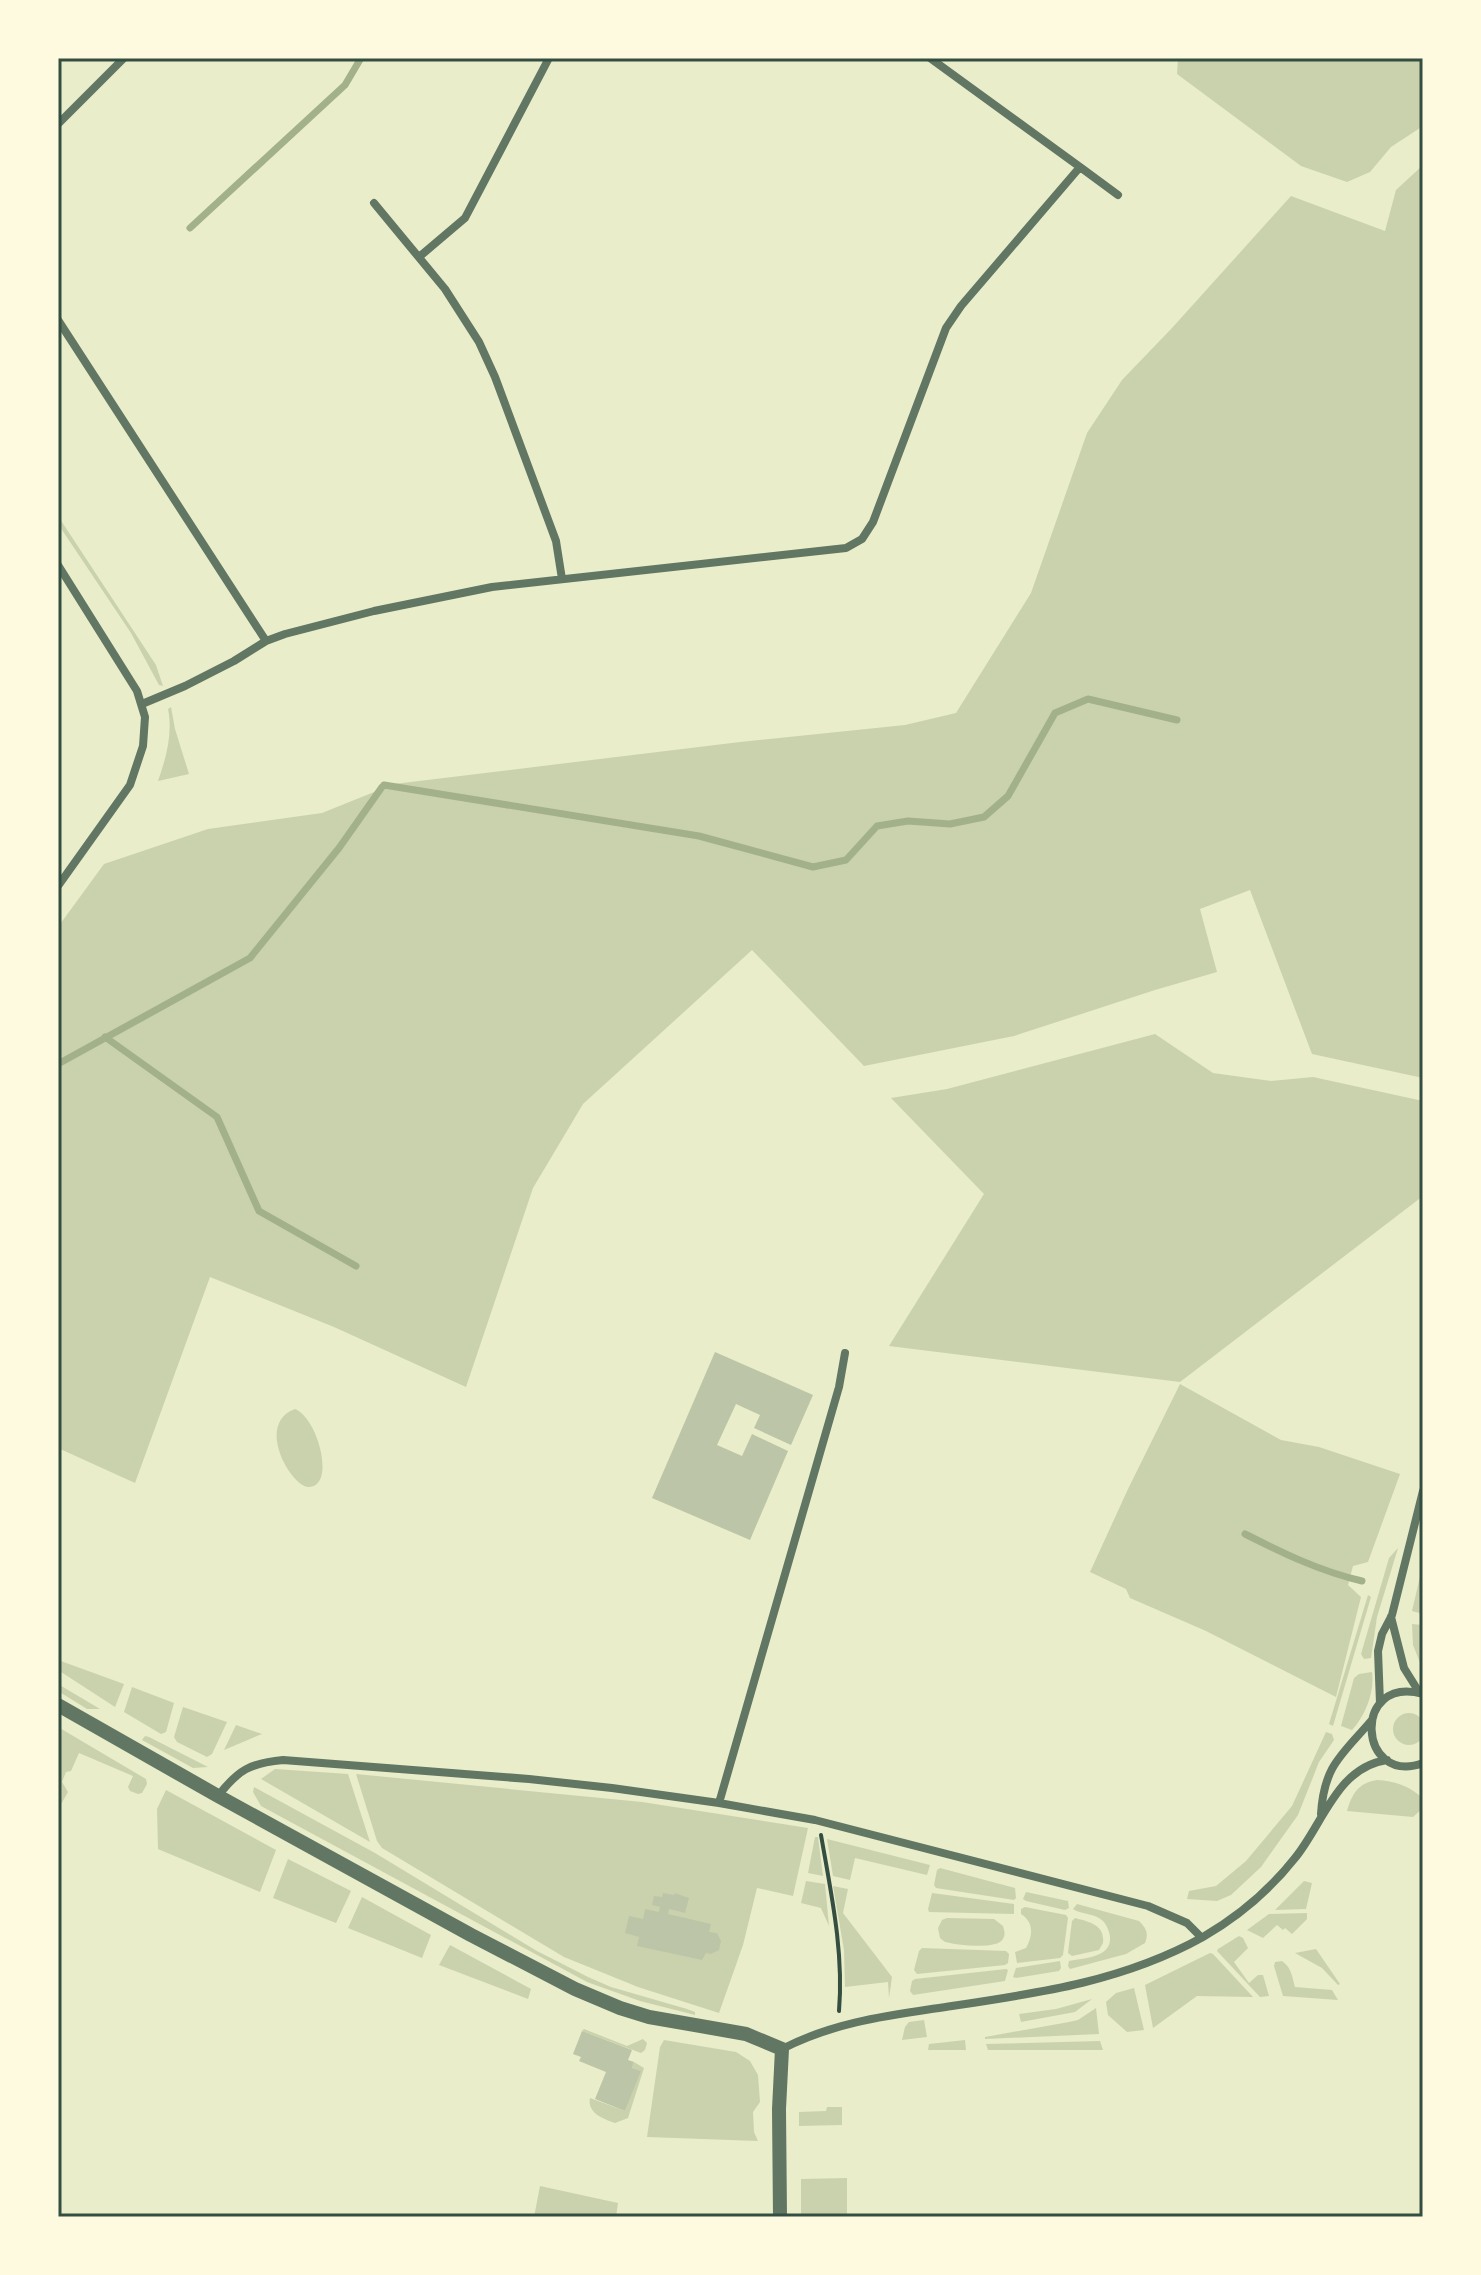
<svg xmlns="http://www.w3.org/2000/svg" width="1481" height="2275" font-family="Quicksand,sans-serif">
	<style>
		.green { fill: #cad2ad }
		.lines { fill: none; stroke-linecap: round; stroke-linejoin: round }
		.stream { stroke: #a3b18a; stroke-width: 7 }
		.building { fill: #bcc5a7 }
		.path { stroke: #344e41; stroke-width: 4 }
		.minor { stroke: #617663; stroke-width: 8 }
		.tertiary { stroke: #617663; stroke-width: 14 }
		.neatline { fill: none; stroke: #344e41; stroke-width: 3 }
	</style>
	<rect width="100%" height="100%" fill="#e9edc9"/>
	<path class="green" d="M1178,58H1423V126L1391,147L1370,172L1347,182L1301,166L1177,74Z
		M1423,165V1078L1312,1054L1250,890L1200,909L1217,972L1155,990L1014,1036L864,1066L752,950L583,1104L533,1188L466,1387L334,1327L210,1277L135,1483L58,1448V927L104,864L208,829L322,813L394,784L740,742L905,725L956,713L1031,593L1087,433L1122,380L1172,328L1291,196L1385,231L1396,190Z
		M58,516L156,665L163,686L159,685L131,633L58,524Z
		M171,707L175,729L189,774L158,781C166,758 173,734 168,709Z
		M1155,1034L1213,1073L1271,1081L1313,1077L1423,1101V1196L1180,1382L889,1346L984,1194L891,1098L947,1089Z
		M1180,1384L1281,1440L1319,1447L1400,1474L1368,1562L1353,1566L1348,1585L1361,1597L1336,1697L1206,1631L1130,1598L1126,1589L1090,1572L1128,1489Z
		M295,1409C318,1418 336,1486 309,1487C292,1488 254,1424 295,1409Z
		M1398,1548L1377,1617L1371,1658L1364,1659L1361,1654L1389,1558Z
		M1422,1568H1423V1614L1412,1611Z
		M1368,1595L1371,1597L1333,1726L1329,1724Z
		M1412,1624L1422,1625C1420,1641 1423,1654 1423,1670L1413,1645Z
		M58,1660L124,1684L115,1707L58,1670Z
		M1372,1672C1375,1692 1365,1716 1352,1730L1341,1726L1354,1678L1359,1674Z
		M58,1684L100,1709H87L58,1691Z
		M132,1687L174,1703L166,1732L161,1734L124,1712Z
		M183,1707L227,1722L212,1754L207,1757L177,1742L174,1737Z
		M1393 1729a16 16 0 1 1 32 0a16 16 0 1 1-32 0Z
		M236,1725L262,1734L224,1750Z
		M58,1727L146,1779L147,1784L142,1793L138,1794L130,1791L128,1787L133,1776L79,1753L71,1771L66,1772L62,1782L68,1792L60,1806L58,1805Z
		M1326,1732L1332,1734L1334,1740L1319,1762L1298,1815L1261,1867L1231,1895L1217,1901L1187,1899L1189,1891L1216,1886L1246,1861L1292,1806Z
		M145,1736L149,1737L208,1767L193,1768L142,1740Z
		M275,1769L348,1774L370,1842L261,1779Z
		M356,1774L642,1802L808,1828L793,1896L757,1888L743,1945L719,2013L638,1987L564,1957L382,1848L377,1841Z
		M1377,1780C1394,1781 1411,1786 1423,1799V1808L1413,1817L1347,1811C1352,1794 1358,1783 1377,1780Z
		M254,1787L375,1853L537,1951L588,1977L611,1987L687,2009L695,2012V2015L640,2001L587,1982L261,1806L253,1792Z
		M166,1790L276,1850L260,1892L158,1849L157,1809Z
		M815,1837H818L823,1876L808,1873Z
		M827,1839L930,1865L927,1875L855,1858L850,1880L833,1876Z
		M288,1859L351,1891L336,1923L273,1898Z
		M940,1868L1015,1888L1016,1898L1014,1900L936,1888L934,1885L937,1870Z
		M806,1881L825,1884L829,1926L821,1908L801,1903Z
		M1304,1881L1312,1883L1306,1909L1275,1910Z
		M833,1886L848,1889L843,1913L892,1977L889,1998L888,1982L845,1987L844,1950Z
		M1026,1892L1068,1901L1069,1908L1065,1910L1026,1901L1023,1899Z
		M932,1893L1014,1904V1914L929,1912L928,1909Z
		M362,1897L431,1935L422,1958L348,1928Z
		M1077,1904L1139,1921C1146,1928 1149,1933 1145,1943L1126,1954L1070,1969L1068,1966L1069,1961C1083,1958 1111,1958 1110,1938C1110,1933 1107,1925 1103,1921C1095,1913 1082,1915 1073,1909Z
		M1025,1907L1066,1915L1068,1918L1063,1955L1060,1958L1017,1963L1015,1952L1026,1948C1033,1936 1034,1922 1021,1914V1909Z
		M1307,1913V1919L1292,1934L1285,1928L1283,1930L1277,1925L1263,1938L1247,1930L1269,1914Z
		M947,1918L994,1919L1003,1926C1004,1930 1006,1934 1003,1939C997,1950 956,1945 945,1942L940,1938L938,1928L942,1920Z
		M1075,1918C1090,1922 1105,1925 1103,1943L1099,1950L1072,1956L1068,1953L1072,1921Z
		M1239,1936L1243,1938L1248,1948L1234,1962L1249,1983L1258,1975H1263L1269,1996L1260,1997L1217,1951L1218,1949Z
		M450,1945L531,1989L528,1999L439,1965Z
		M922,1948L1006,1951L1009,1954L1008,1963L1005,1965L917,1974L914,1970L919,1951Z
		M1316,1949L1340,1984L1338,1985L1322,1968L1295,1953Z
		M1210,1953L1213,1954L1253,1997L1197,1996L1153,2028L1145,1985Z
		M1060,1961L1061,1968L1059,1971L1016,1978L1013,1977L1016,1968Z
		M1282,1961C1292,1968 1292,1977 1295,1987L1332,1990L1338,2000L1283,1996L1274,1966L1275,1962Z
		M1006,1969L1008,1970L1005,1981L913,1995L910,1991L912,1981L915,1979Z
		M1134,1988L1144,2030L1127,2032L1108,2015L1106,2002L1116,1993Z
		M1092,1999L1075,2012L1021,2022L1019,2014L1056,2009Z
		M1096,2008L1099,2034L985,2039V2037L1069,2022L1078,2020Z
		M924,2020L927,2037L902,2040L905,2027L909,2022Z
		M584,2029L627,2046L643,2039L647,2043L645,2050L641,2053L582,2031Z
		M664,2040L736,2052L750,2061L758,2075L760,2102L753,2112L754,2132L758,2141L647,2137L660,2047Z
		M965,2040L966,2050H928L929,2044Z
		M1100,2041L1103,2050H988L986,2044Z
		M634,2062L644,2068L628,2118L615,2123C603,2119 587,2113 590,2098L625,2111L640,2071L632,2068Z
		M827,2107H842V2125L799,2126V2112L826,2111Z
		M847,2178V2217H801V2179Z
		M540,2186L618,2203L616,2217H534Z"/>
	<g class="lines">
		<path class="stream" d="M190,228L345,85L361,58
			M384,785L699,836L813,867L846,860L877,826L908,821L950,824L984,817L1008,796L1055,713L1088,699L1177,720
			M105,1037L217,1117L259,1211L356,1266
			M58,1064L250,958L339,848L382,787
			M1245,1534C1283,1553 1319,1571 1362,1581"/>
	</g>
	<path class="building" d="M715,1352L813,1395L791,1445L754,1428L760,1415L736,1404L717,1445L742,1456L752,1434L788,1451L750,1540L652,1498Z
		M663,1893L674,1895L675,1893L689,1898L685,1913L669,1909L668,1914L711,1924L709,1932L717,1933L721,1941L719,1950L711,1954L706,1953L702,1960L637,1946L639,1937L625,1933L629,1916L643,1919L645,1909L659,1912L660,1907L652,1905L654,1896L662,1897Z
		M582,2031L632,2050L628,2060L634,2062L632,2068L641,2071L625,2111L595,2099L606,2072L579,2061L581,2057L573,2054Z"/>
	<g class="lines">
		<path class="path" d="M821,1835C831,1893 844,1952 839,2011"/>
		<path class="minor" d="M58,124L124,58
			M1080,167L1118,195
			M374,203L445,289L479,342L495,377L556,541L562,579
			M419,257L465,218L549,58
			M58,320L266,641
			M58,565L137,691L145,717L143,746L130,785L58,886
			M142,704L185,686L234,661L266,641L285,634L374,611L492,587L846,548L862,539L873,522L946,328L961,306L1080,167L930,58
			M1391,1617L1404,1668L1419,1692
			M1423,1694C1351,1674 1358,1787 1423,1763
			M1380,1703L1378,1651L1382,1634L1392,1615L1423,1491
			M218,1796C238,1770 250,1763 283,1760L529,1779L612,1788L719,1803L815,1820L1148,1906L1187,1923L1201,1937
			M719,1803L839,1387L845,1353
			M1321,1814C1324,1765 1342,1755 1371,1721
			M782,2049C836,2021 893,2015 952,2006C1040,1993 1124,1981 1203,1937C1239,1916 1269,1891 1295,1858C1323,1824 1337,1767 1387,1760"/>
		<path class="tertiary" d="M58,1705L218,1796L471,1935L575,1989L620,2008L649,2017L746,2034L782,2049L779,2109L780,2217"/>
	</g>
	<rect width="1481" height="2275" fill="none" stroke="#fefae0" stroke-width="120"/>
	<rect x="60" y="60" width="1361" height="2155" class="neatline"/>
</svg>
